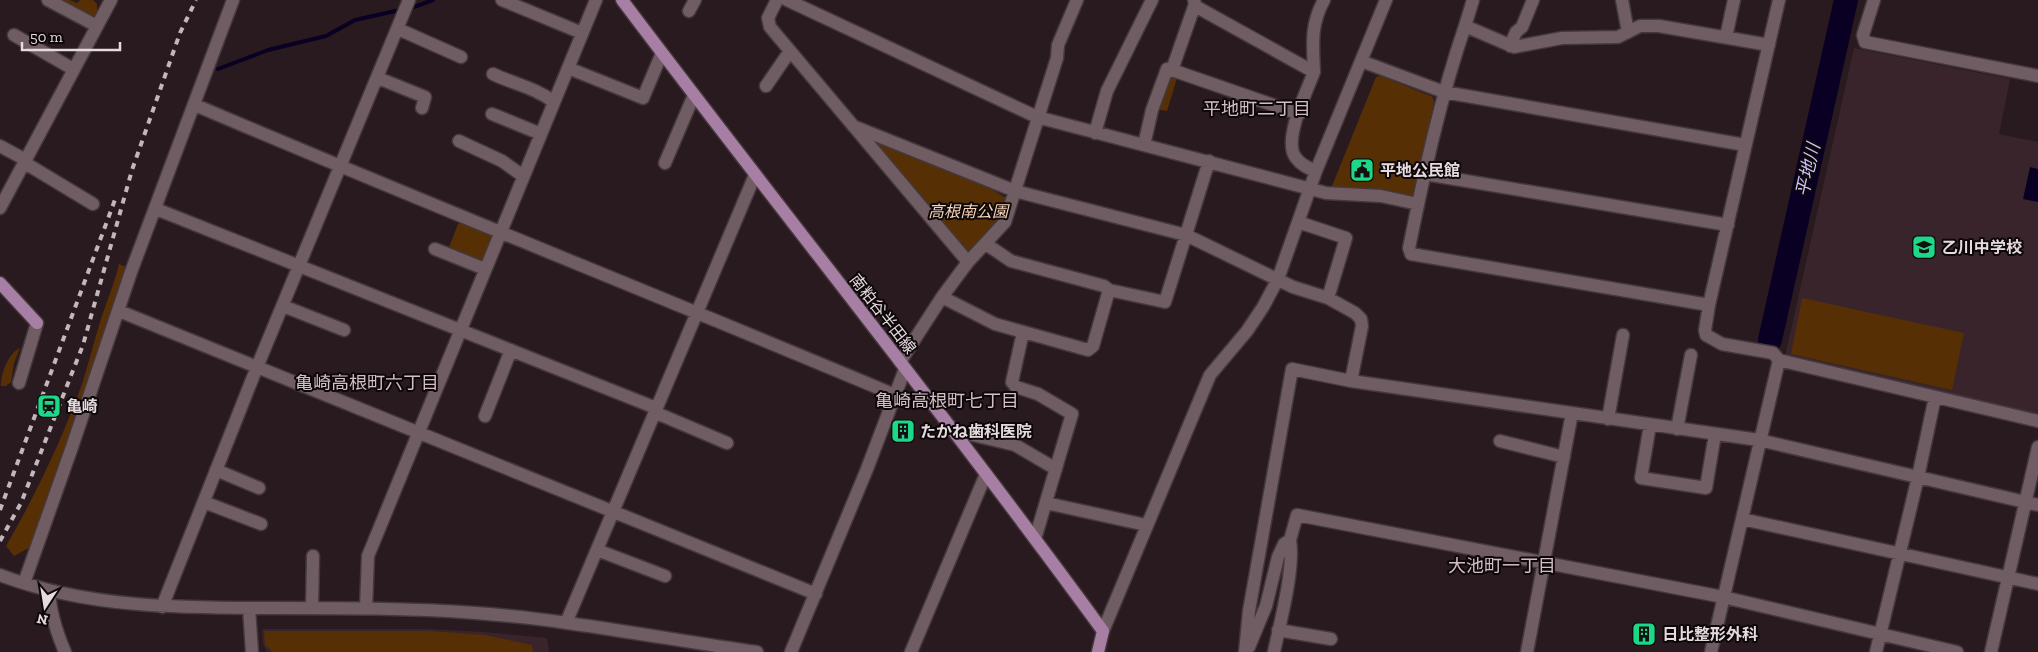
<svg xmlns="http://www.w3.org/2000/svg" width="2038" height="652" font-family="'Zilla Slab','Noto Sans JP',serif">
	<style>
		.built { fill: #39242b }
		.green { fill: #572f04 }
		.water { fill: #0a0023 }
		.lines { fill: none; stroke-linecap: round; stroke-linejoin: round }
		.stream { stroke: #0a0023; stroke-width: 4 }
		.river { stroke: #0a0023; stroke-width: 24 }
		.minor-casing { stroke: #44383c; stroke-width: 15 }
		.major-casing { stroke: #44383c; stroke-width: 15 }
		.minor { stroke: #6f5d63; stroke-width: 12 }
		.major { stroke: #a77fa4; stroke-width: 12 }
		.rail { stroke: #c3b7bb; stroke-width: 4; stroke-dasharray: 6 6; stroke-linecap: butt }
		.labels { text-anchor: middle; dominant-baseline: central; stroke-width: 4; stroke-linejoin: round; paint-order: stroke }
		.poi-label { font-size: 16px; font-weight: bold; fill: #e5dade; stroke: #0d0709; text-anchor: start }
		.park-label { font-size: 16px; font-style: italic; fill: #f7d4b8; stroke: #0d0709 }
		.street-label { font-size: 16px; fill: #e5dade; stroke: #0d0709 }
		.neighbourhood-label { font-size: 18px; fill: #d3bec4; stroke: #0d0709 }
		.water-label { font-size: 18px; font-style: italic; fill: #cbc1fb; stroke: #0d0709 }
	</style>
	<rect width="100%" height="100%" fill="#291a1f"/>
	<path class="built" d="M1854,48L2010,79L1999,134L2038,142V415L1787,355L1786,352Z
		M262,629H429L484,632L547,638L549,652H267L263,644Z"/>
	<path class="green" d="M59,0H70L77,3L80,0H93L97,4V11L94,18Z
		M1167,74L1177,78L1167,111L1155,109Z
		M1381,76L1433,97L1434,102L1413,199L1330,191L1376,77Z
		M879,141L991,189L1006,198L999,222L971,251L964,252L874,147Z
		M462,222L491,233L493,238L483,262L448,250L458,224Z
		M119,264L126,267L68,448L29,548L14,556L6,546C36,494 63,438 83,381C89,361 94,342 100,322C106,303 114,285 119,264Z
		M1802,298L1964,333L1952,390L1791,354Z
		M20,348L14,363L11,382L6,386H1C0,375 9,352 20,348Z
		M264,631H430L485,635L532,645L533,652H273L265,645Z"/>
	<path class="water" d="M2030,167L2038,169V202L2023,199Z"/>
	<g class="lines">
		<path class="stream" d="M411,8L433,0
			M218,69L268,50L326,36L355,20L400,10"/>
		<path class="river" d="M1770,340L1846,0"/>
		<g class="minor-casing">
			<path id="minor" d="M48,0L97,26
				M502,0L582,33
				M777,0L768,18L770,27L968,262
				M787,0L1037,117L1326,193L1381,196L1418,204
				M1622,0L1628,32
				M1779,0L1709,305L1705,330L1706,335L1722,344L1773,353L1779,360L2038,421
				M1874,0L1863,35L1865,42L2038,76
				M1195,6L1314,72C1307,91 1282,141 1296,158C1301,165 1308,168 1316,171
				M689,11L695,0
				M1465,26L1473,0
				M398,29L461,57
				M14,35L73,69
				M1726,37L1734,0
				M1510,46L1516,32L1522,27L1533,0
				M1361,61L1444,92L1745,145
				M568,68L643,98L662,53
				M1172,70L1299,114
				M1314,72C1313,44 1310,26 1324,0
				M493,74C514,84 536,88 554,102
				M378,78L425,97L422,108
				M766,86L790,51
				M195,105C427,204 662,297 895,395
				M492,114L541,134
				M853,126L1015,191L1186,235L1293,287L1328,298L1355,313L1361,319L1362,326L1351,381
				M1095,133L1107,91L1152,0
				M459,141L502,161L523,176
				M1144,145L1152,110L1167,69L1172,70L1195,4L1194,0
				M0,146L26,160
				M25,163L93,204
				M665,163L694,95
				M1425,174L1728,225
				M0,208L111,0
				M156,209L656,408
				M1298,222L1346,238L1328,298
				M986,244L1011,261L1104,286L1109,290L1165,302L1209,161
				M435,249L485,269
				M942,297L995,324L1088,350L1093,346L1109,290
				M1709,305L1411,254L1409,248C1424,174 1440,99 1465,26L1514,47L1562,38L1618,37L1640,26H1659L1769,45
				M283,306L344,330
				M119,311L816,594
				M1023,332L1012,382L1016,387L1038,394L1072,414L1035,539
				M900,362L942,297L968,262L1005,222L1057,58L1058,45L1077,0
				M19,383L37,323
				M654,412L727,443
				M485,416L511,350
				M1608,419L1623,335
				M1650,425L1641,478L1706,488L1715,434
				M1677,429L1691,355
				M952,430L1015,445L1056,469
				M1500,441L1564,457
				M216,470L259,488
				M204,502L261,524
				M1046,503L1146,525
				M1742,519L2038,584
				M597,550L665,576
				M0,575C87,608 182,608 273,608C341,608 408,608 476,613C570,620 664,639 757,652
				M24,583L72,447L131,272L233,0
				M49,590C50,612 56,631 65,652
				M162,607L257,367L409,0
				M249,608L252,652
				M312,608L313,556
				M366,608L368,556L596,0
				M566,623L755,175
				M1278,630L1331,639
				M1103,631L1210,375L1247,331L1263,307L1278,279L1316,171L1386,0
				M1249,647L1266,606L1278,557L1284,544L1290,540L1297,515L1723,597L1957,652
				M791,652L867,469L905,369
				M911,652L986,474
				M1245,652L1249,611L1292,369L1351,381L1759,440L2038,505
				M1274,652C1280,623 1295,567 1290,540
				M1527,652L1572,413
				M1711,652L1779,360
				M1876,652L1918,477L1935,397
				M1991,652L2038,447"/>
		</g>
		<g class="major-casing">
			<path id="major" d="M622,0C781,211 947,417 1103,631L1098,652
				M0,283L37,323"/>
		</g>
		<use href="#minor" class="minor"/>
		<use href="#major" class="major"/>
		<path class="rail" d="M0,510L116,197
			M0,541L21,503L83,345L132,170L180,33L196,0"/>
	</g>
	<defs>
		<g id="civic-square" transform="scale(1.25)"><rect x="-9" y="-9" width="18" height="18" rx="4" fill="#1dd888" stroke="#0d0709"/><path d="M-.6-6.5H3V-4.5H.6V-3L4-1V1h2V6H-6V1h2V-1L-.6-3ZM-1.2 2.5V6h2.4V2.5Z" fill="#111"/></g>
		<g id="school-square" transform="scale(1.25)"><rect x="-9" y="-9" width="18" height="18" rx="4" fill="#1dd888" stroke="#0d0709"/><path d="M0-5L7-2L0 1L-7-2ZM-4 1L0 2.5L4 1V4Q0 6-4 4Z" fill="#111"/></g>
		<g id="station-square" transform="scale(1.25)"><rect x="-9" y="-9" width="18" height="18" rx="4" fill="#1dd888" stroke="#0d0709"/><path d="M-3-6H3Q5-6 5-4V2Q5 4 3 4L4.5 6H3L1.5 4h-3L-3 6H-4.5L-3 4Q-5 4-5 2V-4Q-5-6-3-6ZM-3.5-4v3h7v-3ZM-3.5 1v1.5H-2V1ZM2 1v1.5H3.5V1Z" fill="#111"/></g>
		<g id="building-square" transform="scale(1.25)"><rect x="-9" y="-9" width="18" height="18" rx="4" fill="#1dd888" stroke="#0d0709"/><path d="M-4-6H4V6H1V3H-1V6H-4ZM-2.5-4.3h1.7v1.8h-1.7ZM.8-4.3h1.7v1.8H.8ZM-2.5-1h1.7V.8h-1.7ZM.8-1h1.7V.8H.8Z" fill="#111"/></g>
	</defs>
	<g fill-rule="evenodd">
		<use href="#civic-square" x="1362" y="170"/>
		<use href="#school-square" x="1924" y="247"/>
		<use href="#station-square" x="49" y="406"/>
		<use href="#building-square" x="903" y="431"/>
		<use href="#building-square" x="1644" y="634"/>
	</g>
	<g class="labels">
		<g class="poi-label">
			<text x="1380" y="170">平地公民館</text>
			<text x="1942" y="247">乙川中学校</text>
			<text x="66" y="406">亀崎</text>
			<text x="920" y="431">たかね歯科医院</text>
			<text x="1662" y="634">日比整形外科</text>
		</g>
		<g class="park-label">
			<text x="968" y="211">高根南公園</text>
		</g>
		<g class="street-label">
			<text transform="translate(883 314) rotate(52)">南粕谷半田線</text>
		</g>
		<g class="neighbourhood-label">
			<text x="1257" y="109">平地町二丁目</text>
			<text x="367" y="383">亀崎高根町六丁目</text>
			<text x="947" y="401">亀崎高根町七丁目</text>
			<text x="1502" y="566">大池町一丁目</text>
		</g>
		<g class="water-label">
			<text transform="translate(1808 170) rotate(-77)">平地川</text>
		</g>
	</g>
	<g transform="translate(45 607) rotate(192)" stroke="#0d0709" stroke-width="4" paint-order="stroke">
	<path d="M0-4L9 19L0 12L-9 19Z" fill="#e5dade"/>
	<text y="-8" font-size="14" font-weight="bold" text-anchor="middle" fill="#e5dade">N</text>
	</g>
	<path d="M22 42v8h98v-8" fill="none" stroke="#e5dade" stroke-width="2.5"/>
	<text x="30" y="42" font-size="15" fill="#e5dade" stroke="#0d0709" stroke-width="4" paint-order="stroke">50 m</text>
</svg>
